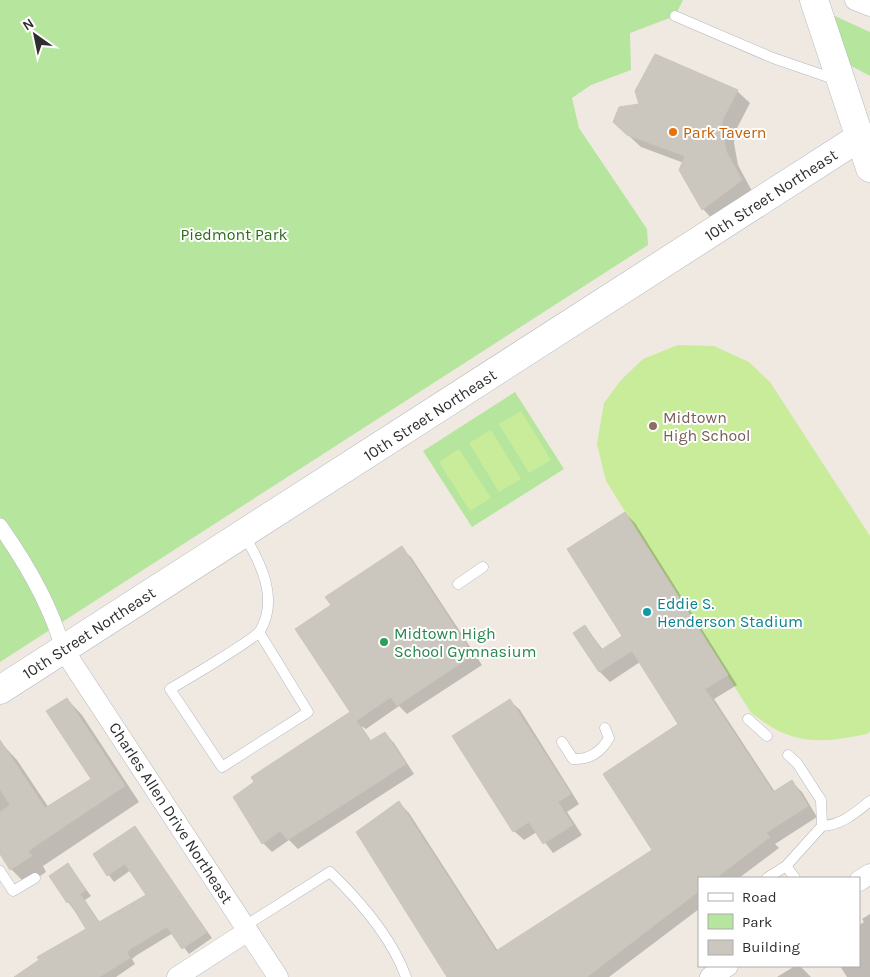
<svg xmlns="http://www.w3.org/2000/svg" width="870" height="977" font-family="Karla,sans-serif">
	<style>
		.green { fill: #b6e59e }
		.pitch { fill: #c9ec9a }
		.shadow { fill: #0003 }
		.building { fill: #cbc7bf; stroke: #cbc5ba }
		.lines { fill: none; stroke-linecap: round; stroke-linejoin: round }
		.service-casing { stroke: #b4b7c1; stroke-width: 11 }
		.pedestrian-casing { stroke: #b4b7c1; stroke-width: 16 }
		.minor-casing { stroke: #b4b7c1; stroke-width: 21 }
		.secondary-casing { stroke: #b4b7c1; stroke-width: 29 }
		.service { stroke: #fff; stroke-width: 10 }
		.pedestrian { stroke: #fff; stroke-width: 15 }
		.minor { stroke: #fff; stroke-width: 20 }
		.secondary { stroke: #fff; stroke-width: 28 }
		.food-dot { fill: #e8710a; stroke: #fff; stroke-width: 2 }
		.education-dot { fill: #8d6e63; stroke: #fff; stroke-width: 2 }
		.culture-dot { fill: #0f9aa8; stroke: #fff; stroke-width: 2 }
		.leisure-dot { fill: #2e9e5b; stroke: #fff; stroke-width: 2 }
		.labels { text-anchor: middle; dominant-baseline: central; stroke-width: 4; stroke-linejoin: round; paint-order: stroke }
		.food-label { font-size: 16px; fill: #c56008; stroke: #fff; text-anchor: start }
		.street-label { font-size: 16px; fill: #2e2e2e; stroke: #fff }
		.park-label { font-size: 16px; fill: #2c6e1b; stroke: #fff }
		.education-label { font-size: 16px; fill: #785e54; stroke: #fff; text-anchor: start }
		.culture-label { font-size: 16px; fill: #0d838f; stroke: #fff; text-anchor: start }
		.leisure-label { font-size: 16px; fill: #27864d; stroke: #fff; text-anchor: start }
	</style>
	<rect width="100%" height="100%" fill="#efe9e1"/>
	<path class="green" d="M0,0H683L675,16L630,33L631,70L591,85L572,98L579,128L647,229L648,245L0,662Z
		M826,12L870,32V76L842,61Z
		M515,392L564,469L472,527L423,451Z"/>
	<path class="pitch" d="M678,345L714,346L749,362L770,382L870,536V731L867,734C838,740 809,745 781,732C771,728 760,719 751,713L606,481L597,444L604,403L621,380L643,359Z
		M521,411L551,460L529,473L499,424Z
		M491,430L521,479L499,492L469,443Z
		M459,449L491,498L470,511L439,462Z"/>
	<path class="shadow" d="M737,91L750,103L735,132L734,143L738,165L753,193L715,222L703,209L684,163L641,147L614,122Z
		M625,513L635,523L737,685L714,699L775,792L792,782L802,792L817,817L775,844L779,848L739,878H699V909L609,977H448L399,803L409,813L498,951L654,851L679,725L640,662L610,682L600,672L575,633L585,626L603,650L624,637Z
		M401,548L411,557L482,665L407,714L399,706L366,729L361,726L372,742L385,733L394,743L414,774L298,849L289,840L272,852L263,843L354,718L332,606Z
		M67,699L82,715L139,802L43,866L46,872L27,885L11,869L0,852V745L2,744L17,760L49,808L93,780Z
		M510,701L520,710L579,804L567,812L582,835L553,853L537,832L524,840L514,831Z
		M134,828L212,938L189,954L173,933L137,955L132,959L135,964L116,977H17L88,929L68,902V865L91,896L85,900L100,923L148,896L131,870L114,882L94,855Z
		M870,914V977H847L840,966H859V925L864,922L862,919Z
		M795,966H800L811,977H777Z"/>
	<path class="building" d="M655,54L738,90L723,119L722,130L726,151L742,180L702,210L679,170L685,156L627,135L613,122L619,107L639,104L635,91Z
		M625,512L728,675L705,689L773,792L792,780L808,806L766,833L770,837L716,878H699V891L587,977H447L356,832L399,801L496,951L652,850L603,774L678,724L632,651L599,672L573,633L585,625L601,650L622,636L567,549Z
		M402,546L473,655L397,706L391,697L356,721L295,629L331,605L325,597Z
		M67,698L125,786L28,851L32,856L10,870L0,854V812L10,805L0,789V740L45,808L91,779L46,711Z
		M510,699L571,794L558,802L573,825L543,844L529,822L513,832L452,736Z
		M350,712L370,741L385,732L406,764L288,840L280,831L262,844L233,797L254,782L251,777Z
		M135,826L207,932L182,949L167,927L130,949L127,953L130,958L99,977H14L39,960L37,957L86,929L69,901L67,903L49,876L68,863L86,890L80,894L99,922L146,895L125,864L107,876L93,854Z"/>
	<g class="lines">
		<g class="service-casing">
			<path id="service" d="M675,16L773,58L837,80
				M244,535C261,563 279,599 260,631C255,639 184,681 170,689L222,767L308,712L259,632
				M458,584L483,567
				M748,719L767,736
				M562,742L573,759C589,760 601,752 609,738L605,728
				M822,826C842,825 855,813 870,801
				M786,866L822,826L821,800L797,763L788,755
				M0,871L13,891L35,878
				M767,878L786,866L795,878
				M245,926L330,872C359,900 392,938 406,977"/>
		</g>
		<g class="pedestrian-casing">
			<path id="pedestrian" d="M0,526C26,563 51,605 63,649"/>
		</g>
		<g class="minor-casing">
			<path id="minor" d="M855,0L870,6
				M63,649L278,977
				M859,881L870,874
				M177,977L248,931
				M710,977L728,966"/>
		</g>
		<g class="secondary-casing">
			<path id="secondary" d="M814,0L870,168
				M0,690L860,137"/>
		</g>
		<use href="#service" class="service"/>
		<use href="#pedestrian" class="pedestrian"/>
		<use href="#minor" class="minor"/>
		<use href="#secondary" class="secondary"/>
	</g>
	<circle class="food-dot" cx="673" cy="132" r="5"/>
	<circle class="education-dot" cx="653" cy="426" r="5"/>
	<circle class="culture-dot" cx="647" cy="612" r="5"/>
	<circle class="leisure-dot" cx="384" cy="642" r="5"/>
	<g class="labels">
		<g class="food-label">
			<text x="683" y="132">Park Tavern</text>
		</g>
		<g class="street-label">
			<text transform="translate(771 195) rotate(-33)">10th Street Northeast</text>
			<text transform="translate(430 415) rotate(-33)">10th Street Northeast</text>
			<text transform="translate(89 633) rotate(-33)">10th Street Northeast</text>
			<text transform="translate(171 813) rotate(57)">Charles Allen Drive Northeast</text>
		</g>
		<g class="park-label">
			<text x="234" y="234">Piedmont Park</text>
		</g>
		<g class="education-label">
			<text x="663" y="417">Midtown<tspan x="663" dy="18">High School</tspan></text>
		</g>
		<g class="culture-label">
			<text x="657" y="603">Eddie S.<tspan x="657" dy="18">Henderson Stadium</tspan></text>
		</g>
		<g class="leisure-label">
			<text x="394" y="633">Midtown High<tspan x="394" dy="18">School Gymnasium</tspan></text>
		</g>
	</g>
	<rect x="698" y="877" width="162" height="90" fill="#ffffff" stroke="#ababab"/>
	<rect x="708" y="893" width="25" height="8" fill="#ffffff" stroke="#ababab"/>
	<text x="742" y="902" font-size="15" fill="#2e2e2e">Road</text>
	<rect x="708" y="914" width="25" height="15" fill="#b6e59e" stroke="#ababab"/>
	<text x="742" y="927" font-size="15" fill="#2e2e2e">Park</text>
	<rect x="708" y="940" width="25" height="15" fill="#cbc7bf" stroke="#ababab"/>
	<text x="742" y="952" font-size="15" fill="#2e2e2e">Building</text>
	<g transform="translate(35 35) rotate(327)" stroke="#ffffff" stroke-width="4" paint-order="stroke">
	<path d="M0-4L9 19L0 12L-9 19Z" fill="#2e2e2e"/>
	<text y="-8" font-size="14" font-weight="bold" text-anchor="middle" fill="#2e2e2e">N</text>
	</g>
</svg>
